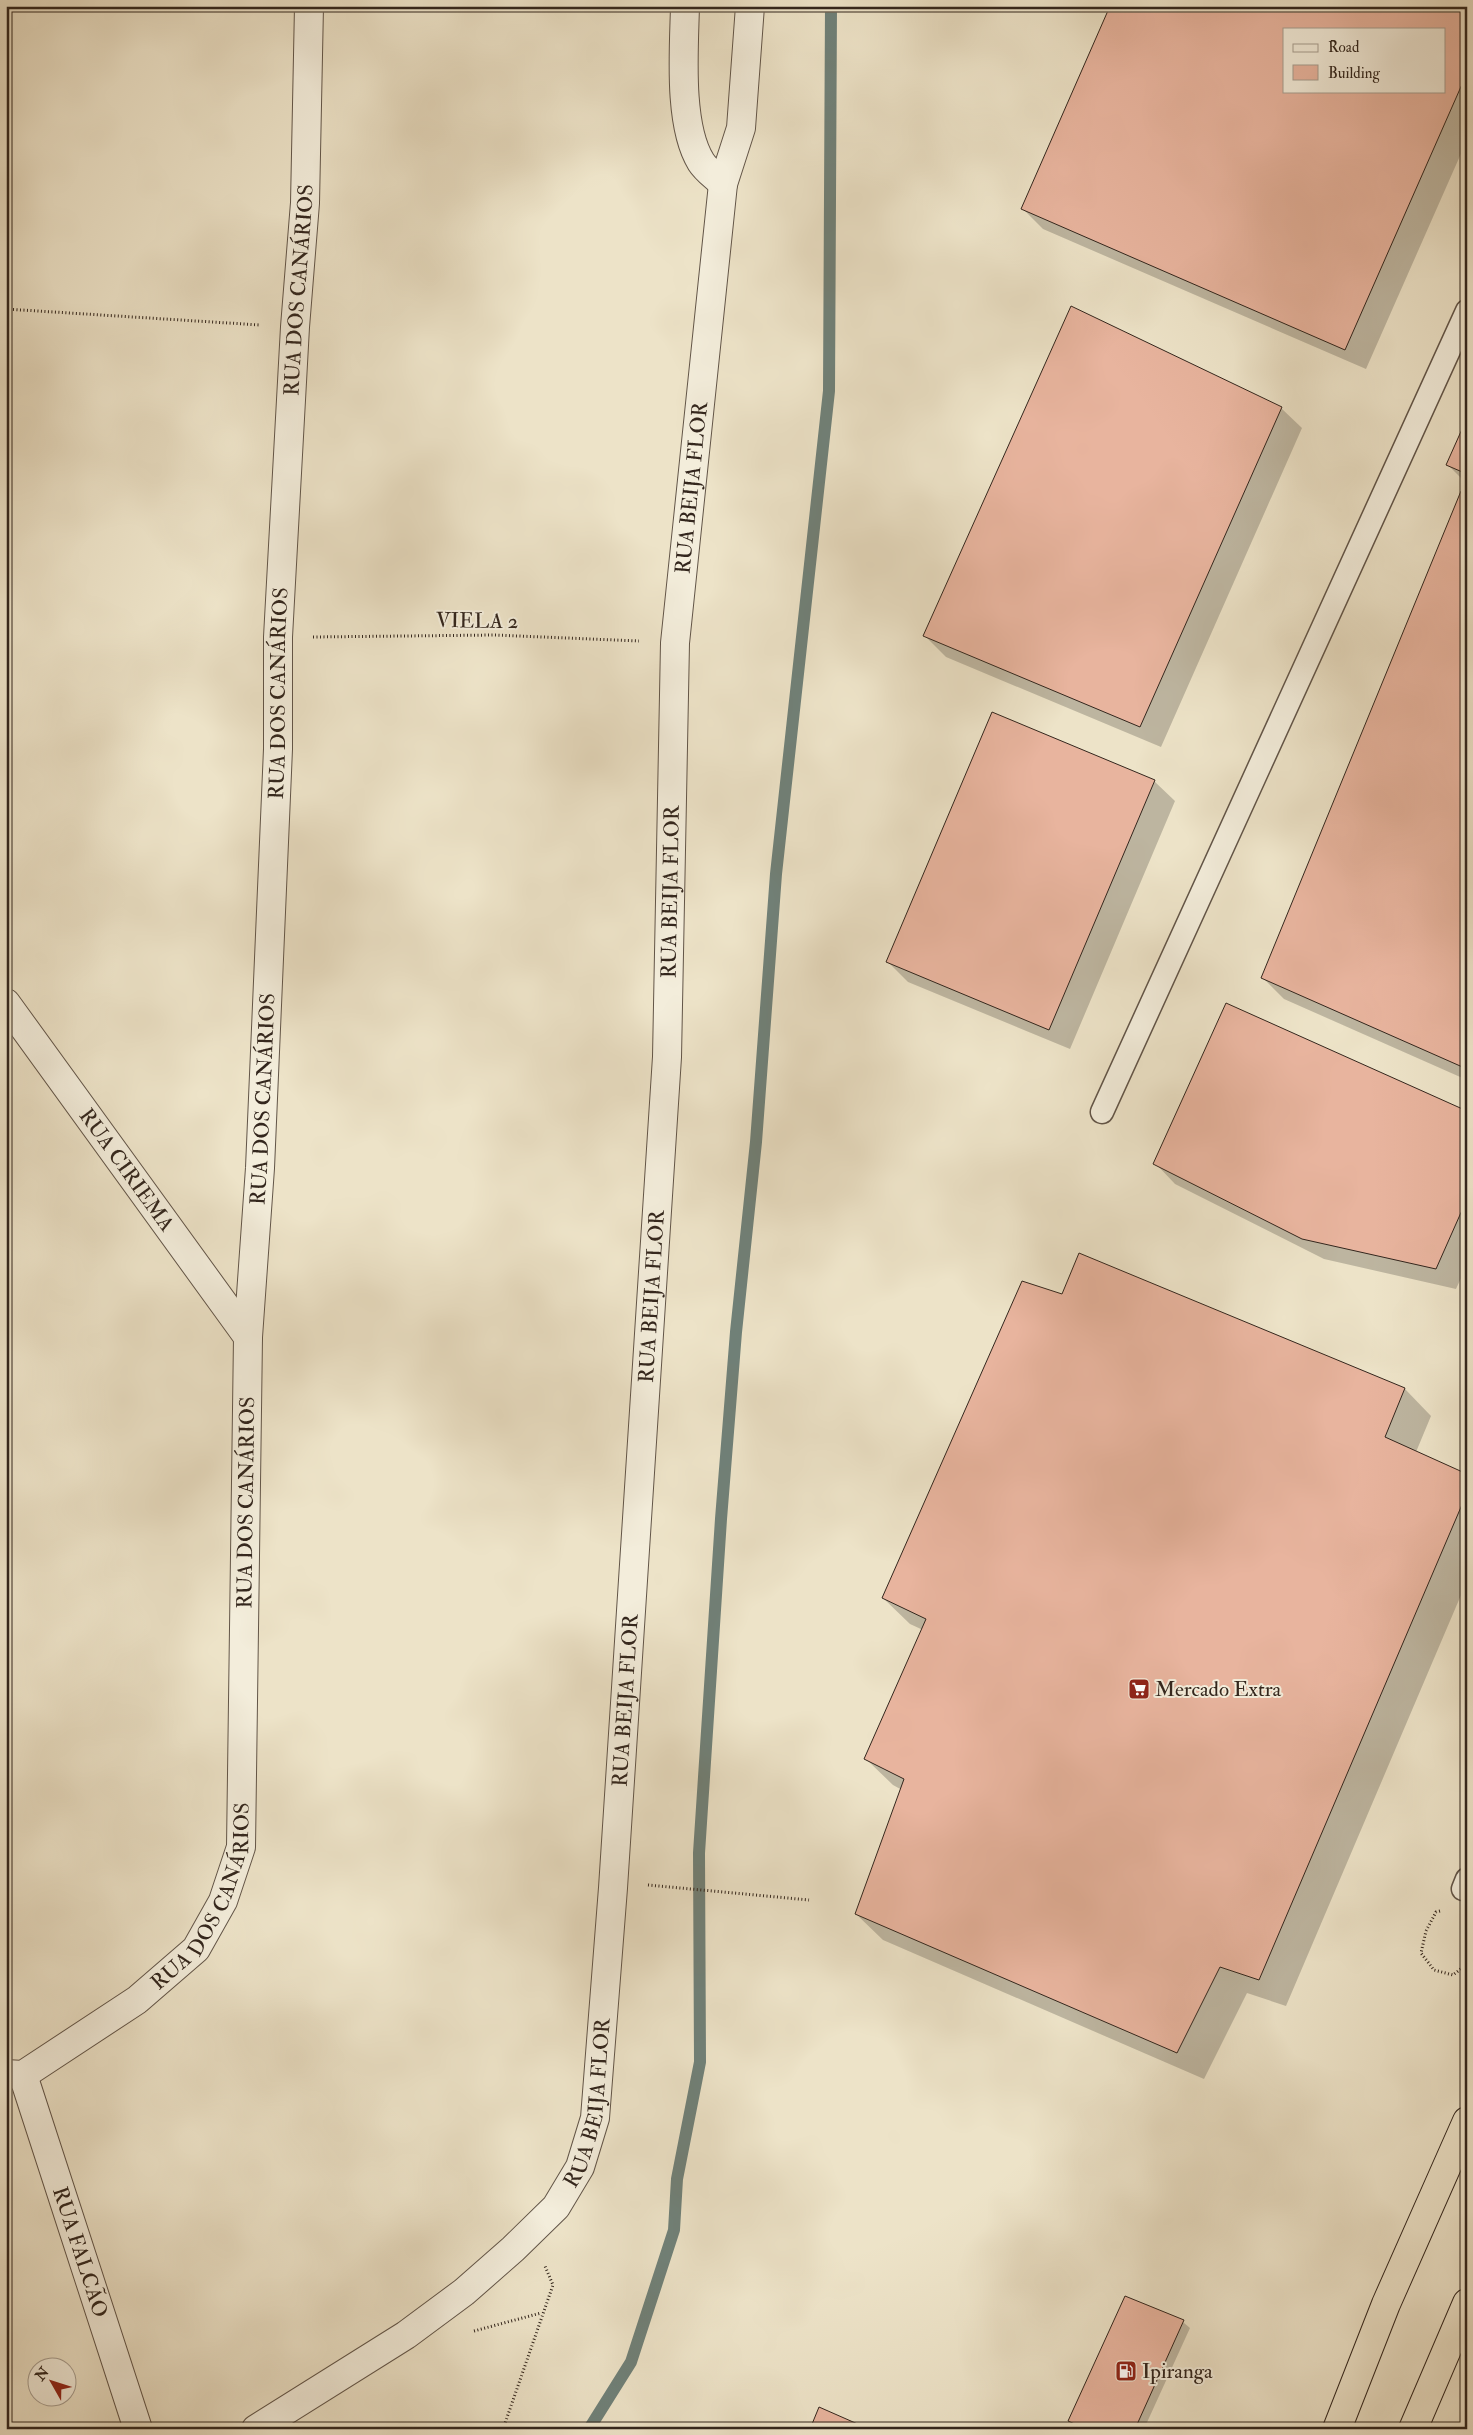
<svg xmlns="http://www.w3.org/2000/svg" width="1473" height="2435" font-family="'IM FELL Double Pica',serif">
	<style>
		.shadow { fill: #0003; fill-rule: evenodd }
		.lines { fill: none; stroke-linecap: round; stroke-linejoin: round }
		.stream { stroke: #708179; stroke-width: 12 }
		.building { fill: #e8b49e; stroke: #33261d; fill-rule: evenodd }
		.service-casing { stroke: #625548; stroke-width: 25 }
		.minor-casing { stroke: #625548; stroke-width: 30 }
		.trunk-casing { stroke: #33261d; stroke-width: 30 }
		.motorway-casing { stroke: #33261d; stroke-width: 30 }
		.path { stroke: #33261d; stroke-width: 3; stroke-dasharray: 1 2.5; stroke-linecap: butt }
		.service { stroke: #f3eddb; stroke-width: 22 }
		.minor { stroke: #f3eddb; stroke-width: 28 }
		.trunk { stroke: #ede3c8; stroke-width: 28 }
		.motorway { stroke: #ede3c8; stroke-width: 28 }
		.labels { text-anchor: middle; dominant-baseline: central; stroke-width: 4; stroke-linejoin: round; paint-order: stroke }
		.street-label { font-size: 21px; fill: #33261d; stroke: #f3eddb }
		.poi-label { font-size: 21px; fill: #33261d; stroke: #f3eddb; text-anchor: start }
	</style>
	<rect width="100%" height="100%" fill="#ede3c8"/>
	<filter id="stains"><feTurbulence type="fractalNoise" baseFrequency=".004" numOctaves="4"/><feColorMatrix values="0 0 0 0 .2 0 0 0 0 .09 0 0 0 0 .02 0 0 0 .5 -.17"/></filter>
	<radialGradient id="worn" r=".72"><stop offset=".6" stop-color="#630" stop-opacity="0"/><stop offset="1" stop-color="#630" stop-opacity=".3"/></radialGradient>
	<path class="shadow" d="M1112,6H1467V140L1366,369L1043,229L1023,209ZM1284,29H1444V91H1284Z
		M1281,408L1302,428L1161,747L946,657L925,636Z
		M1467,422V484L1448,465Z
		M1467,496V1080L1284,999L1263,978Z
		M1154,781L1175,801L1070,1049L908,982L888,962Z
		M1467,1112V1265L1456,1289L1324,1259L1175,1184L1155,1163Z
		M1079,1254L1405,1389L1431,1416L1416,1452L1467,1476V1581L1286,2006L1247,1993L1204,2079L883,1940L856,1914L902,1790L893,1785L866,1759L923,1630L910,1624L883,1598L1063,1296Z
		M1125,2298L1183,2322L1190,2328L1144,2429H1079L1069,2421Z"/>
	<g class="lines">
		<path class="stream" d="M589,2429L631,2362L674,2230L677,2179L700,2062L699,1853L721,1519L736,1332L756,1142L776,874L829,391L831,6"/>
	</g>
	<path class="building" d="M1110,6H1467V73L1345,350L1021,209ZM1284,29H1444V91H1284Z
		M1071,306L1282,407L1140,727L923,636Z
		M1467,418V474L1446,465Z
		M1461,491L1467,494V1069L1261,978Z
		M992,712L1155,780L1049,1030L886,962Z
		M1226,1003L1467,1111V1199L1436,1269L1302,1239L1153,1164Z
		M1079,1253L1405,1388L1385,1437L1467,1474V1493L1259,1980L1220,1967L1177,2053L855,1914L904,1779L864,1759L926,1619L882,1598L1022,1281L1062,1294Z
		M1125,2296L1184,2320L1135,2429H1086L1068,2421Z
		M819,2407L869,2429H810Z"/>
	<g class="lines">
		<g class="service-casing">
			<path id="service" d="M1102,1112L1467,311
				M1463,1889L1467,1879"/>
		</g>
		<g class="minor-casing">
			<g id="minor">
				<path d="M685,6C684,49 678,125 701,162C706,170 716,177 723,184"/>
				<path id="s1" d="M6,1003L248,1337"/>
				<path id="s2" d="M6,2074L23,2075L137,2000L196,1949L223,1901L241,1847L248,1337L260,1168L278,749V637L295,327L305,203L309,6"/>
				<path id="s3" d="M23,2075L138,2429"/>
				<path id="s4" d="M256,2429L406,2335L464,2292L513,2249L556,2207L580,2167L595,2118L613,1888L667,1057L675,643L723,184L741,128L750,6"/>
			</g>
		</g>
		<g class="trunk-casing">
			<path id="trunk" d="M1337,2429L1386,2304L1467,2121"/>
		</g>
		<g class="motorway-casing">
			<path id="motorway" d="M1413,2429L1467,2303"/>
		</g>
		<path class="path" d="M6,309L260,325
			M313,637L494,635L639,641
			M648,1885L809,1900
			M1440,1911L1436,1912L1426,1931L1421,1953L1434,1970L1453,1975L1467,1964
			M474,2331L541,2313
			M503,2429L553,2285L545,2266"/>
		<use href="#service" class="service"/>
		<use href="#minor" class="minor"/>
		<use href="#trunk" class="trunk"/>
		<use href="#motorway" class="motorway"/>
	</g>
	<defs>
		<g id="supermarket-square" transform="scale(1.125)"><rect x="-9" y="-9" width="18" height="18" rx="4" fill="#8f2418" stroke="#f3eddb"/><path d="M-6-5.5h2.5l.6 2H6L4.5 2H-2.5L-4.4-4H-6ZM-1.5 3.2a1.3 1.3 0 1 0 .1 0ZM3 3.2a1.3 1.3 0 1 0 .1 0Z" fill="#fff"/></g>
		<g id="fuel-square" transform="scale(1.125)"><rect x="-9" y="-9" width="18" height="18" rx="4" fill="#8f2418" stroke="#f3eddb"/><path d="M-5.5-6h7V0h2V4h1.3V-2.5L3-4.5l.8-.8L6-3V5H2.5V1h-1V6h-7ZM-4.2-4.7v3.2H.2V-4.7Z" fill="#fff"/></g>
	</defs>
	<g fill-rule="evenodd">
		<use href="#supermarket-square" x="1139" y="1689"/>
		<use href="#fuel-square" x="1126" y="2371"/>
	</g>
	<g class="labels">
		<g class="street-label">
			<text stroke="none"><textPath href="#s2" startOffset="1902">RUA DOS CANÁRIOS</textPath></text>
			<text stroke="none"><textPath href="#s4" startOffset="2106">RUA BEIJA FLOR</textPath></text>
			<text transform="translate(477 621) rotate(1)">VIELA 2</text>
			<text stroke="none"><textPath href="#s2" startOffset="1498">RUA DOS CANÁRIOS</textPath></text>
			<text stroke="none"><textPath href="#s4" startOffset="1701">RUA BEIJA FLOR</textPath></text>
			<text stroke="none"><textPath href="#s2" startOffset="1092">RUA DOS CANÁRIOS</textPath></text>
			<text stroke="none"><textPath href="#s1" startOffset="206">RUA CIRIEMA</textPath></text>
			<text stroke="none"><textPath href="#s4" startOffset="1296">RUA BEIJA FLOR</textPath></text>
			<text stroke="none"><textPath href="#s2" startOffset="688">RUA DOS CANÁRIOS</textPath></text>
			<text stroke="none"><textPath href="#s4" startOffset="891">RUA BEIJA FLOR</textPath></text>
			<text stroke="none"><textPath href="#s2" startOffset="282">RUA DOS CANÁRIOS</textPath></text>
			<text stroke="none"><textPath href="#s4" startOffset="486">RUA BEIJA FLOR</textPath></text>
			<text stroke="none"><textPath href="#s3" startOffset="186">RUA FALCÃO</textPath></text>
		</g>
		<g class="poi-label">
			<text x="1155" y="1689">Mercado Extra</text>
			<text x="1142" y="2371">Ipiranga</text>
		</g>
	</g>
	<rect width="1473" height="2435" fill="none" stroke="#ede3c8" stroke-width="25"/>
	<rect x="8" y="8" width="1458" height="2420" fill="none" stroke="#33261d" stroke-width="2.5"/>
	<rect x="12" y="12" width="1448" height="2410" fill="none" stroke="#33261d"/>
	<rect x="1283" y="28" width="162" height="65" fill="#f3eddb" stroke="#a69d8f"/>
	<rect x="1293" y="44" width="25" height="8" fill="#f3eddb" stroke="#a69d8f"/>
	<text x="1328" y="52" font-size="15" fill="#33261d">Road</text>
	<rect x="1293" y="65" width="25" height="15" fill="#e8b49e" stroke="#a69d8f"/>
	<text x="1328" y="78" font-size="15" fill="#33261d">Building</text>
	<g transform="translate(52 2382) rotate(309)"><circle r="24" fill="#f3eddb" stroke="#a69d8f"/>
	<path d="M0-4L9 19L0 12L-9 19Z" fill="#8f2418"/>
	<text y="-8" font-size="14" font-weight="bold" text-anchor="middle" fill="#33261d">N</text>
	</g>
	<rect width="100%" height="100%" filter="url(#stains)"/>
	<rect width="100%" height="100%" fill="url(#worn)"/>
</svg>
